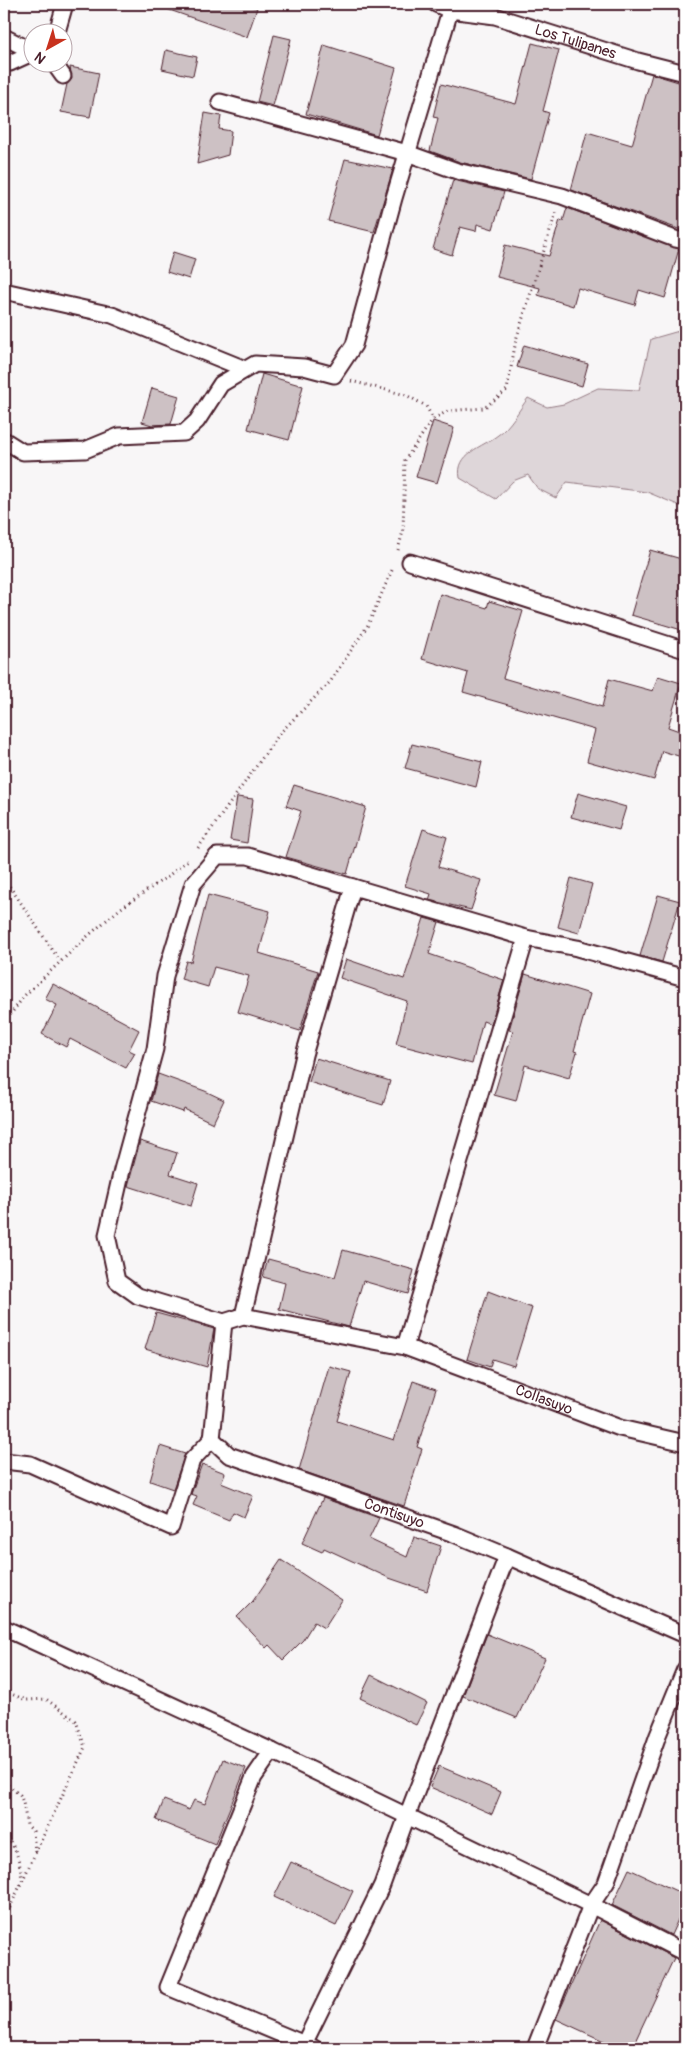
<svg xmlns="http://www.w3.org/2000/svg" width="689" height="2052" font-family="Pangolin,sans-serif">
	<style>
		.green { fill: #ded6d9; stroke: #947a82 }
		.building { fill: #cdc1c4; stroke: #4a1f2b }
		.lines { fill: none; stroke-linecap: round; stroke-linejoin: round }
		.minor-casing { stroke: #4a1f2b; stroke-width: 19 }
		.path { stroke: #4a1f2b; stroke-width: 3; stroke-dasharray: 1 4; stroke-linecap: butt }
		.minor { stroke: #fff; stroke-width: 15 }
		.labels { text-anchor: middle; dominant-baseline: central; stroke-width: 4; stroke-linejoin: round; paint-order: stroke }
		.street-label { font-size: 15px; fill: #4a1f2b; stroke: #fff }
	</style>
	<rect width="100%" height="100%" fill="#f8f6f7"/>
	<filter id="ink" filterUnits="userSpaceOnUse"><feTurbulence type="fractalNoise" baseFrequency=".02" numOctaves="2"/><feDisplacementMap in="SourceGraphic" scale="10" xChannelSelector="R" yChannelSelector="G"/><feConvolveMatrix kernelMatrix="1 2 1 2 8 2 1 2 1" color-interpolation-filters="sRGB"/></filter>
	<g filter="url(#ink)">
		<path class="green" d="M685,322V508L647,492L567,482L556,498L538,489L528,475L513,481L496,499L460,478C455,453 483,447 498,435C510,427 519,410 528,398L547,407L564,404L598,388L639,390L651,339L679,331Z"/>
		<path class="building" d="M159,4H243L257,8L247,37L158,6Z
			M274,35L291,39L273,106L257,102Z
			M532,43L559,50L543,111L549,113L531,179L460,162L430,151L438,118L433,117L441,84L516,104Z
			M324,45L396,68L377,135L306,114Z
			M166,50L197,57L193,76L162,69Z
			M70,67L99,73L90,117L61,112L67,84L72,79Z
			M652,74L685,84L684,231L571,190L587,132L632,145Z
			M205,113L221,116L219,129L231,131L228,155L197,164Z
			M345,159L393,169L374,232L328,221Z
			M453,180L504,192L493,229L477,224L476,231L460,227L452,255L433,249Z
			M567,208L679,249L665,298L639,290L635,305L578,288L573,306L538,295L540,288L497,277L505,245L549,256L560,220L563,221Z
			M173,252L195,259L189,279L167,272Z
			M524,345L588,364L582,386L517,367Z
			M262,374L303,386L289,440L248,429Z
			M152,388L179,396L171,424L152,425L142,422Z
			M433,421L454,428L437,483L416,477Z
			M650,550L685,560V631L631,615Z
			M440,594L487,608L489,601L523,611L503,678L602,707L609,679L653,691L658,676L681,683L668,727L685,733V758L662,751L654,780L587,761L595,730L463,692L468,673L422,659Z
			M412,744L482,762L476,787L405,768Z
			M294,785L366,807L347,874L286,857L301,811L286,806Z
			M578,793L626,807L619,830L571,817Z
			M237,797L253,799L247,843L230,840Z
			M423,829L447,837L438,867L481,880L471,910L429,900L431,894L405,886Z
			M571,878L592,884L579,933L558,927Z
			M208,895L270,911L259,953L318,971L300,1031L238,1012L249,976L214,967L208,987L181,979L186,961L191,962Z
			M658,895L680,901L662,962L640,956Z
			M424,918L439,922L429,954L504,980L491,1024L483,1021L472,1064L396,1044L407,1001L340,978L346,959L404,979Z
			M525,974L590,994L574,1051L577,1052L569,1078L525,1065L516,1101L494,1095L513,1031L509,1030Z
			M53,984L139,1030L129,1050L135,1053L126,1068L70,1039L66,1047L42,1034L57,1005L45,999Z
			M316,1058L390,1081L383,1105L309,1082Z
			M158,1074L205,1091L224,1100L213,1123L184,1109L183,1112L151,1101Z
			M140,1141L177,1153L170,1174L198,1183L191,1206L128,1186Z
			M343,1250L414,1270L408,1294L363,1281L349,1327L279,1309L285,1283L263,1277L268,1259L335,1277Z
			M488,1291L532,1308L514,1366L492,1359L490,1367L467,1359Z
			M156,1313L214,1329L207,1367L145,1349Z
			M329,1366L351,1372L337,1421L394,1440L413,1381L436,1389L417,1447L422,1449L404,1506L299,1470Z
			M160,1446L185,1454L173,1489L150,1481Z
			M202,1464L225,1473L221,1483L253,1496L244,1517L233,1512L229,1520L193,1505L197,1496L191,1494Z
			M323,1498L379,1518L369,1539L407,1557L414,1537L441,1546L427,1591L389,1578L324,1548L322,1552L302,1543Z
			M281,1560L342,1600L324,1628L314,1622L303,1640L283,1660L269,1645L266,1648L237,1617L253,1601Z
			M487,1634L545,1658L517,1718L463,1696Z
			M371,1675L427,1703L416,1725L360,1698Z
			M223,1759L246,1768L215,1844L156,1820L164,1800L189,1810L194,1800L205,1804Z
			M439,1766L501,1792L492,1814L430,1787Z
			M291,1862L353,1891L336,1926L274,1897Z
			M629,1869L685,1895V1904L671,1935L612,1905Z
			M600,1920L674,1958L632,2048H619L556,2019Z"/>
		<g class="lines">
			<g class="minor-casing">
				<g id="minor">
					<path id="s1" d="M436,4L450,10L495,16L638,61L685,73"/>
					<path d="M57,32L65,4"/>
					<path d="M4,37L32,51"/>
					<path d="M4,60L10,63L32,53"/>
					<path d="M53,62L63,76"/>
					<path d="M220,102L407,153L457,171L562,196L675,239L685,241"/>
					<path d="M4,291L112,315L245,369"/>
					<path d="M4,440L23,452L85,450L119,436L184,433L197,421L221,384L255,364L304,367L334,375L354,345L394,198L452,4"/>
					<path d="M410,562L685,650"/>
					<path id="s2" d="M685,978L577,948L526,938L248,856H217L193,884L165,976L155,1049L122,1170L107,1235L117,1281L138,1296L224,1322L243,1316L405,1347L620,1428L685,1443"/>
					<path d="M243,1316L304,1055L353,887"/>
					<path id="s3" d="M224,1322L212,1439L229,1455L454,1534L507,1556L685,1635"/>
					<path d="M405,1347L526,938"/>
					<path d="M4,1461L30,1464L171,1527L192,1460L212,1439"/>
					<path d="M4,1628L272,1751"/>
					<path d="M304,2044L382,1885L407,1816L591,1905L606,1883L658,1735L685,1669"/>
					<path d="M314,2048L168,1987L254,1777L272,1751L407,1816L507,1556"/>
					<path d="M535,2048L591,1905L685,1953"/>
				</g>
			</g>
			<path class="path" d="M351,381L406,395L426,406L433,419L448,411L484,408L507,390L516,340L556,212
				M398,550L403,531L405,460L433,419
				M198,848L280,733L330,682L368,625L393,568
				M4,878L60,961
				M4,1023L25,995L89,935L121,908L167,877L188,860
				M4,1691L26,1700L46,1699L76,1721L85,1747L4,1920
				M4,1782L20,1795L23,1802L27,1825L33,1831L35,1852
				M4,1834C17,1848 20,1862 22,1880
				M4,1903L7,1913"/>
			<use href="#minor" class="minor"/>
		</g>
	</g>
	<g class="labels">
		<g class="street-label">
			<text stroke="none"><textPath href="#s1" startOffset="145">Los Tulipanes</textPath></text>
			<text stroke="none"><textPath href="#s2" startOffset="1380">Collasuyo</textPath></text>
			<text stroke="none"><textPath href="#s3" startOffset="316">Contisuyo</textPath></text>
		</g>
	</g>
	<rect width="689" height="2052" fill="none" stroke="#fff" stroke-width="20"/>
	<rect x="10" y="10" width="669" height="2032" fill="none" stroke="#4a1f2b" stroke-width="2" filter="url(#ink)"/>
	<g transform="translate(48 48) rotate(219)"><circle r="24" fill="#ffffff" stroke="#b7a5aa"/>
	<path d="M0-4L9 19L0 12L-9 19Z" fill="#c8321e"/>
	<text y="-8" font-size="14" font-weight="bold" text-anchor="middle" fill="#4a1f2b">N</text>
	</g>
</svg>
